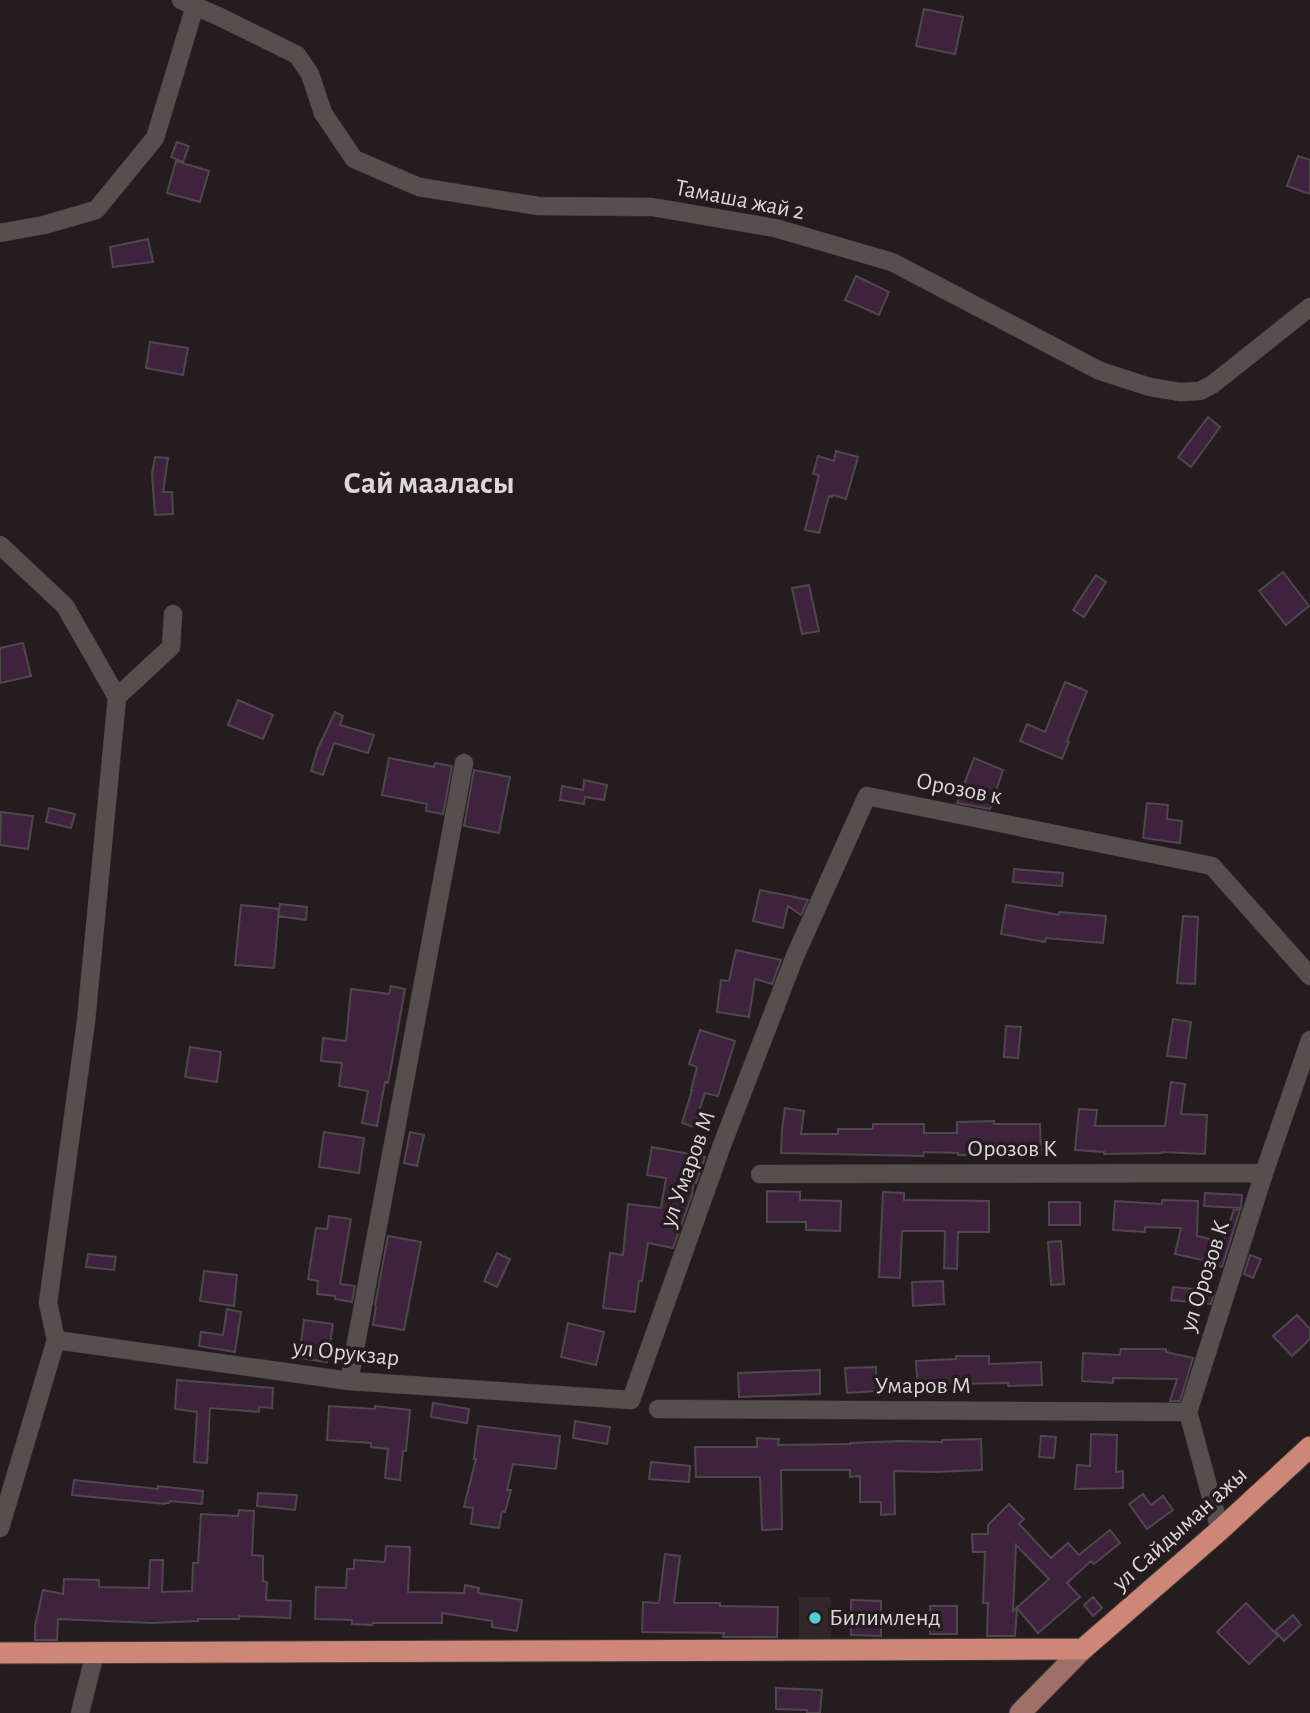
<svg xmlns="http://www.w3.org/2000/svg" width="1310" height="1713" font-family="'Alegreya Sans',sans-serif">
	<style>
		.built { fill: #33262a }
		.building { fill: #3f233e; stroke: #4e484d; stroke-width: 2; fill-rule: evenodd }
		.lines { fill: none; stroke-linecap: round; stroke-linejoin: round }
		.minor-casing { stroke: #3f393a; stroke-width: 19 }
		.major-casing { stroke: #3f393a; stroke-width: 23 }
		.highway-casing { stroke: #3f393a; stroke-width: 23 }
		.minor { stroke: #574e50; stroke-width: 18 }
		.major { stroke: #9e7067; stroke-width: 21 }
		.highway { stroke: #ce8676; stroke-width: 21 }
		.poi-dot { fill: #52cdd0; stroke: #241c1e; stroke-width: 2.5 }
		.labels { text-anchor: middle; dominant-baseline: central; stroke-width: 7; stroke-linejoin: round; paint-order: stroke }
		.street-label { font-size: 24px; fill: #dcd7d8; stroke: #241c1e }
		.poi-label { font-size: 24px; fill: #dcd7d8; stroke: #241c1e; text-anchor: start }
		.district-label { font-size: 32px; font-weight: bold; fill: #dcd7d8; stroke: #241c1e }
	</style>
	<rect width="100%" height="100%" fill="#241c1e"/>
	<path class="built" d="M799,1597H831V1639H799Z"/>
	<path class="building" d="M924,9L963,17L955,54L916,46Z
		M177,142L189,146L183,162L171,157Z
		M1298,156L1310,160V194L1287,186Z
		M176,161L209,171L200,202L167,193Z
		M148,239L153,262L113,267L110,247Z
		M856,276L889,292L879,315L845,300Z
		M150,342L188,348L183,375L146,368Z
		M1208,417L1220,427L1191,467L1178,457Z
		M836,451L858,457L846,499L833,495L832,497L829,496L819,533L805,530L819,475L813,474L818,456L834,461Z
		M155,457L168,458L163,492H172L173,514L155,515L152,474Z
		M1283,572L1309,606L1286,625L1259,591Z
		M1096,575L1106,582L1084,617L1073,610Z
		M809,585L819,631L802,634L792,588Z
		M23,643L31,676L0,683V648Z
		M1065,682L1087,691L1067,741L1069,742L1062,759L1020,741L1027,724L1045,732Z
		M238,700L273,715L263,739L228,725Z
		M335,712L343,716L340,725L374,735L368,753L334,743L323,775L311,771L318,748Z
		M389,758L434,767L435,763L452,766L443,814L426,811L427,804L382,795Z
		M974,758L1003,770L990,809L957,803Z
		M474,770L510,777L499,833L464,826Z
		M584,780L607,785L604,800L585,797L584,804L560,800L562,786L583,790Z
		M1147,803L1168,805L1167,819L1182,821L1180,843L1143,838Z
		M49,808L75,814L71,828L46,822Z
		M1,812L33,816L28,849L0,845Z
		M1014,869L1063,873L1062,886L1013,882Z
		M760,890L790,896L808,900L801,915L788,906L783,928L753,921Z
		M280,904L307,907L306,920L278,916Z
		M241,905L279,909L274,968L235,965Z
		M1006,905L1059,915V912L1106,916L1103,943L1046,938L1045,942L1001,934Z
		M1183,916L1198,917L1195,984L1177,983Z
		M736,950L781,960L772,984L755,979L749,1017L717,1012L721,980L729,981Z
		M391,986L405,989L391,1067L388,1083L385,1082L377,1126L362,1123L368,1091L339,1086L342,1063L321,1061L323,1038L346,1041L351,989L389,994Z
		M1173,1019L1191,1022L1186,1058L1167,1056Z
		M1006,1026L1021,1027L1018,1058L1004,1057Z
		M700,1030L735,1041L718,1096L705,1093L694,1127L682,1123L692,1090H691L697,1067L689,1064Z
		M190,1047L221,1052L217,1082L185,1077Z
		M1171,1082L1185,1084L1181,1114L1207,1115L1205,1154L1162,1152V1153L1104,1154V1152L1075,1150L1079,1109L1097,1110L1095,1126H1165Z
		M785,1108L804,1111L801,1134H838V1129H873V1124H924V1133H957V1122L994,1121V1124H1040L1041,1154L958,1155V1153L924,1152L923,1156L781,1153L782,1130Z
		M324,1132L364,1138L359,1173L319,1167Z
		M410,1132L424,1135L417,1166L404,1163Z
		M652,1147L705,1157L696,1183L694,1182L692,1195L673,1248L648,1243L642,1281H639L635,1312L603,1308L610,1253L623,1255L628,1204L661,1208L666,1178L647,1175Z
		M767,1191L800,1192V1200L841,1201L840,1231L806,1230V1222H767Z
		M883,1192L904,1193V1200L989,1201V1232H958L957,1269L944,1268L945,1231H902L900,1278L879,1277Z
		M1205,1193L1242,1195L1241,1208L1204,1206Z
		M1162,1200L1198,1201L1197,1236L1223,1242L1234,1209L1240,1210L1222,1267L1215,1265L1216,1263L1175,1254L1181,1228L1145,1227V1232L1113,1230L1115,1201L1162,1204Z
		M1049,1202H1080V1225H1049Z
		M329,1216L351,1219L340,1284L355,1286L352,1302L335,1299V1296L317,1294L318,1281L308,1279L316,1228L327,1229Z
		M388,1236L421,1242L404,1330L373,1325L376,1306L375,1305Z
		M1061,1241L1064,1284L1051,1285L1048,1242Z
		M497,1253L510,1259L497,1287L484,1281Z
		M88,1254L116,1257L114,1270L86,1267Z
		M1250,1255L1261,1259L1253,1278L1244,1274Z
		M204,1271L237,1275L234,1306L200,1301Z
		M943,1281L944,1304L913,1306L912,1282Z
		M1173,1287L1215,1291L1211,1304L1171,1300Z
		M227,1309L241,1312L235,1352L199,1346L201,1332L223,1335Z
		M1297,1315L1310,1329V1339L1292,1356L1273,1336Z
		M304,1320L333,1324L327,1362L299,1358Z
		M568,1323L604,1332L596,1365L561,1357Z
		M1121,1349H1166V1352L1193,1358L1180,1401H1170L1177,1379L1113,1378V1383L1082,1381L1083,1353L1120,1355Z
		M956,1356H989V1364L1041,1362L1042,1385L1008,1386V1383L953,1384V1389L918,1391L916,1361L956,1359Z
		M876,1367L877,1391L847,1393L845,1368Z
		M820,1370V1394L739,1397L738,1373Z
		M177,1380L273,1388L272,1408L259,1407V1412L210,1408L207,1463L194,1462L197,1412L175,1409Z
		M433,1403L469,1409L467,1423L431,1417Z
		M329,1406L375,1409V1406L410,1410L406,1451H403L400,1480L385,1478L388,1449L371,1447V1443L327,1440Z
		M575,1421L610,1427L607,1444L573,1438Z
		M478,1426L560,1436L556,1469L513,1464L507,1490H511L505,1512L502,1511L499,1528L471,1524L473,1508L464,1507L476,1459H474Z
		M1091,1434L1117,1435L1116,1472L1123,1471V1488L1075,1489L1077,1465L1090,1466Z
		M1041,1436L1056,1437L1054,1458L1039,1457Z
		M757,1438L779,1439L778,1445L850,1444V1443L901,1441L942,1442V1440L981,1439L982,1470L935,1472L894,1471L895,1514L881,1515V1502H860V1476L850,1477V1470H781L782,1529L762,1530L760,1477H696L695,1447H757Z
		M651,1462L690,1466L689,1482L649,1479Z
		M74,1480L158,1489V1486L203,1491L202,1504L170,1501L169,1503H165V1504L72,1495Z
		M258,1493L297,1495L295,1510L257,1506Z
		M1143,1494L1151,1505L1163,1496L1173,1510L1147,1529L1129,1504Z
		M1009,1504L1024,1519L1019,1524L1051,1558L1068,1543L1079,1555L1110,1530L1120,1543L1094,1564L1091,1561L1067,1583L1080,1597L1038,1633L1017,1608L1015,1636H987L988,1603H983L985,1552H973L972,1534H988V1525ZM1016,1545L1049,1579L1013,1611Z
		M239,1510L254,1511L252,1555L263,1556V1581L267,1582L266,1600L291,1601L290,1618L239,1616V1619H198V1621L152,1623L58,1619L57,1640H35V1626L43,1590L63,1594L64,1579L99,1580V1587L149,1588L150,1560H163L162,1592L192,1591L193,1563H198L201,1514L238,1516Z
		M386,1546L410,1547L408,1592L464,1593L465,1585L479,1588L478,1593L522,1600L517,1631L492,1627V1621L442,1613V1623H373L372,1625L352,1624V1620L315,1619L316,1587L346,1588L347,1569H354V1560L385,1562Z
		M665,1554L680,1556L674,1603H720V1606L778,1607L777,1637H723L724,1633L642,1632L643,1602L659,1603Z
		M1093,1597L1102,1608L1093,1616L1084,1605Z
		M851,1600L881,1601V1636L851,1635Z
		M1246,1603L1278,1636L1249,1664L1217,1632Z
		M930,1606H957V1634H930Z
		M1293,1615L1301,1625L1284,1641L1275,1631Z
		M776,1688L822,1690L820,1713H807V1710L776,1709Z"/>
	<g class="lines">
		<g class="minor-casing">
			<path id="minor" d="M181,0L218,16L297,55L310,74L323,113L354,159L419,187L538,206L652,207L775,228L892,262L1100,371L1150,387L1180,392L1200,391L1213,384L1310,307
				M0,233L44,225L96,210L155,138L195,6
				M0,545L65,606L117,697
				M760,1174L1264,1173
				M56,1340L349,1381L631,1400L722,1145L795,956L867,796L1212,866L1310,976
				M349,1381L464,763
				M658,1409L1188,1412
				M0,1528L56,1340L48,1303L86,1021L117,697L171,647L173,614
				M1220,1530L1188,1412L1264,1173L1310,1040
				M80,1713L95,1653"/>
		</g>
		<g class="major-casing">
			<path id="major" d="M1020,1713L1083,1649"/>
		</g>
		<g class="highway-casing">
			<path id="highway" d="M0,1653L1083,1649L1220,1530L1310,1447"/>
		</g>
		<use href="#minor" class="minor"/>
		<use href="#major" class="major"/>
		<use href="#highway" class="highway"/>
	</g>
	<circle class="poi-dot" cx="815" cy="1618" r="7"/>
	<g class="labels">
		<g class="street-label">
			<text transform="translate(740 200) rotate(11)">Тамаша жай 2</text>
			<text transform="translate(959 789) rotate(11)">Орозов к</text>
			<text x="1012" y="1149">Орозов К</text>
			<text transform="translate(688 1169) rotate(-70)">ул Умаров М</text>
			<text transform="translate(1205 1276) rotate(-72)">ул Орозов К</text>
			<text transform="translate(346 1353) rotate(6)">ул Орукзар</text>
			<text x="923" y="1386">Умаров М</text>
			<text transform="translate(1180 1529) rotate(-42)">ул Сайдыман ажы</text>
		</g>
		<g class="poi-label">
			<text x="829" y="1618">Билимленд</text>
		</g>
		<g class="district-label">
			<text x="429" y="483">Сай мааласы</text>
		</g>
	</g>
</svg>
